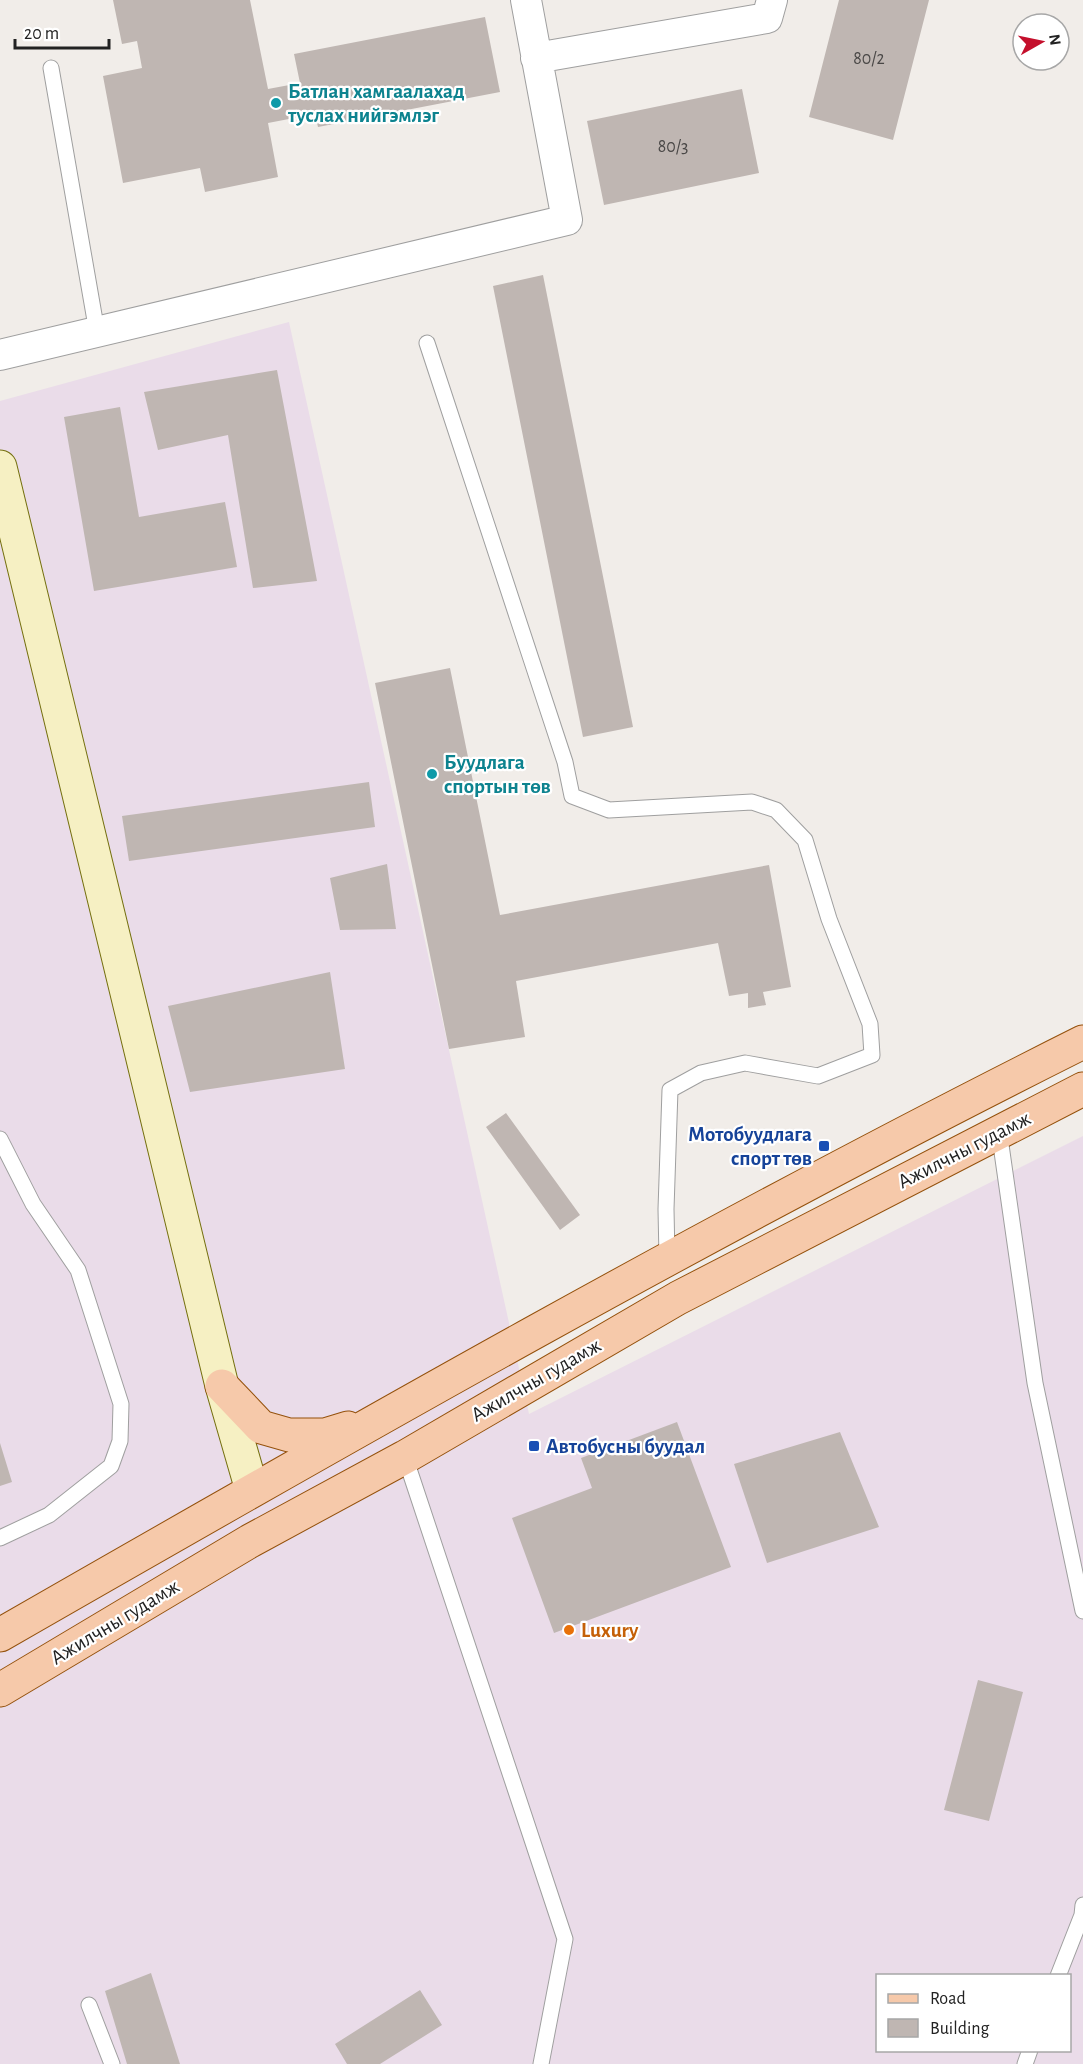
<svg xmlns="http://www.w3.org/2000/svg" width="1083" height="2064" font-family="'Alegreya Sans',sans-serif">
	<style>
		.industrial { fill: #eadce9; fill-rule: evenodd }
		.building { fill: #bfb6b2 }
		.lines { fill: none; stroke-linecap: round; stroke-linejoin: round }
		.lane-casing { stroke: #9f9f9f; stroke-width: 17 }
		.street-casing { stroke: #9f9f9f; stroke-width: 32 }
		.secondary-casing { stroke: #746f0e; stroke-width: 35 }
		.primary-casing { stroke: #94510c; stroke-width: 35 }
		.lane { stroke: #fff; stroke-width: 15 }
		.street { stroke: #fff; stroke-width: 30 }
		.secondary { stroke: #f6f0c3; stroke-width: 33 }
		.primary { stroke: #f6c9aa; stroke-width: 33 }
		.culture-dot { fill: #0f9aa8; stroke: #fff; stroke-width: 2 }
		.transit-dot { fill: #1a4fb4; stroke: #fff; stroke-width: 2 }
		.food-dot { fill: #e8710a; stroke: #fff; stroke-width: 2 }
		.labels { text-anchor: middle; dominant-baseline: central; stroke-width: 4.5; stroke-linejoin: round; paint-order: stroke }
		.number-label { font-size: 18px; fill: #494746 }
		.culture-label { font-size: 21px; font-weight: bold; fill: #0d838f; stroke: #fff; text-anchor: start }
		.transit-label { font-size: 21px; font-weight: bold; fill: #164399; stroke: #fff; text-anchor: end }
		.street-label { font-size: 21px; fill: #222; stroke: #fff }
		.food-label { font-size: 21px; font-weight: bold; fill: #c56008; stroke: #fff; text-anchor: start }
	</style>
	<rect width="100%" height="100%" fill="#f1ede9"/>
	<path class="industrial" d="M289,322L529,1414L1083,1136V2064H0V401ZM878,1976H1070V2050H878Z"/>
	<path class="building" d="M113,0H250L268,89L300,83L294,54L485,17L500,92L318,127L315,114L268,123L278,177L205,192L200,168L123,183L103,76L142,68L137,41L122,44Z
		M839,0H929L893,140L809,117Z
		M742,89L759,173L604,205L587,121Z
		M543,275L633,727L583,737L493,286Z
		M277,370L317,581L253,588L228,435L158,450L144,392Z
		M120,407L139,517L225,502L237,567L94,591L64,417Z
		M450,668L500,915L769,865L791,987L763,992L766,1005L748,1008V993L729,996L718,943L516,981L525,1037L449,1049L375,683Z
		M369,782L375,827L129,861L122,816Z
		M387,864L396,929L340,930L330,878Z
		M330,972L345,1069L190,1092L168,1006Z
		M506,1113L580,1215L560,1230L486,1127Z
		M677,1422L731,1567L554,1633L512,1518L592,1488L581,1458Z
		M840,1432L879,1527L767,1563L734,1464Z
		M0,1443L12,1482L0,1486Z
		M978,1680L1023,1692L989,1821L944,1810Z
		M151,1973L180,2064H127L105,1991Z
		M420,1990L442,2025L380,2064H347L335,2044Z"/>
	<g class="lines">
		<g class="lane-casing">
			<path id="lane" d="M51,68L97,332
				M427,343L565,762L572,796L609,810L752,802L776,810L805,840L829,919L870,1024L872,1055L818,1076L745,1063L701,1073L670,1090L666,1209L667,1258
				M999,1131L1035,1383L1083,1611
				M0,1139L33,1204L78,1270L121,1404L120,1441L111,1466L49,1515L0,1538
				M405,1457L565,1939L541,2064
				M1058,1976L1082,1915L1083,1905
				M89,2005L112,2064
				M1025,2064L1030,2050"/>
		</g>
		<g class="street-casing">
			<path id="street" d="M536,58L767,18L772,0
				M0,355L567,220L526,0"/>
		</g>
		<g class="secondary-casing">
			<path id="secondary" d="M0,467L222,1386L252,1490"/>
		</g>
		<g class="primary-casing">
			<path id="primary" d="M222,1386L261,1427L289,1435H325L348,1428
				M0,1635C357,1430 715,1226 1083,1042
				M0,1690L250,1541L405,1457L678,1298L1083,1089"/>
		</g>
		<use href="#lane" class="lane"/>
		<use href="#street" class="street"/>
		<use href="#secondary" class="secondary"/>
		<use href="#primary" class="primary"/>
	</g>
	<g class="culture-dot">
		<circle cx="276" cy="103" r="6"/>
		<circle cx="432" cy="774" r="6"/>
	</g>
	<g class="transit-dot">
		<rect x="818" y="1140" width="12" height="12" rx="3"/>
		<rect x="528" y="1440" width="12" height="12" rx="3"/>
	</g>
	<circle class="food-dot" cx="569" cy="1630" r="6"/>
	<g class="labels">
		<g class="number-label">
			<text x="869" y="59">80/2</text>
			<text x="673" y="147">80/3</text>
		</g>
		<g class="culture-label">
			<text x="288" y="91">Батлан хамгаалахад<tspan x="288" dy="24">туслах нийгэмлэг</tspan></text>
			<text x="444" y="762">Буудлага<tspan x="444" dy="24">спортын төв</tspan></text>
		</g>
		<g class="transit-label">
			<text x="812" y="1134">Мотобуудлага<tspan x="812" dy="24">спорт төв</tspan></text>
			<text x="546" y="1446" text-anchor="start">Автобусны буудал</text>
		</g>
		<g class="street-label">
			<text transform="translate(964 1150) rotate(-27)">Ажилчны гудамж</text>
			<text transform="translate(536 1380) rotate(-30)">Ажилчны гудамж</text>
			<text transform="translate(115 1622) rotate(-31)">Ажилчны гудамж</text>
		</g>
		<g class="food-label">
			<text x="581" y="1630">Luxury</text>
		</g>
	</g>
	<rect x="876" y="1974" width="195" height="78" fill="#ffffff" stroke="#a7a7a7" stroke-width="1.5"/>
	<rect x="888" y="1994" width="30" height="9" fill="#f6c9aa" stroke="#a7a7a7" stroke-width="1.5"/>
	<text x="930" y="2004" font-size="18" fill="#222222">Road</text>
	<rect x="888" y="2019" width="30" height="18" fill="#bfb6b2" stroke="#a7a7a7" stroke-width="1.5"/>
	<text x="930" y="2034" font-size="18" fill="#222222">Building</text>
	<g transform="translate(1041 42) rotate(81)"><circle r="28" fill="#ffffff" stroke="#a7a7a7" stroke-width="1.5"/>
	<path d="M0-4.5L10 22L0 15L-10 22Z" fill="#c40f2c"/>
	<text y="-9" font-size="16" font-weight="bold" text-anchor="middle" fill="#222222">N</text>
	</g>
	<path d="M15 39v9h94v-9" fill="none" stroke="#222222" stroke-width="3"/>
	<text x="24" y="39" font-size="18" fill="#222222" stroke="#ffffff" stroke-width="4.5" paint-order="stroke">20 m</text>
</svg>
